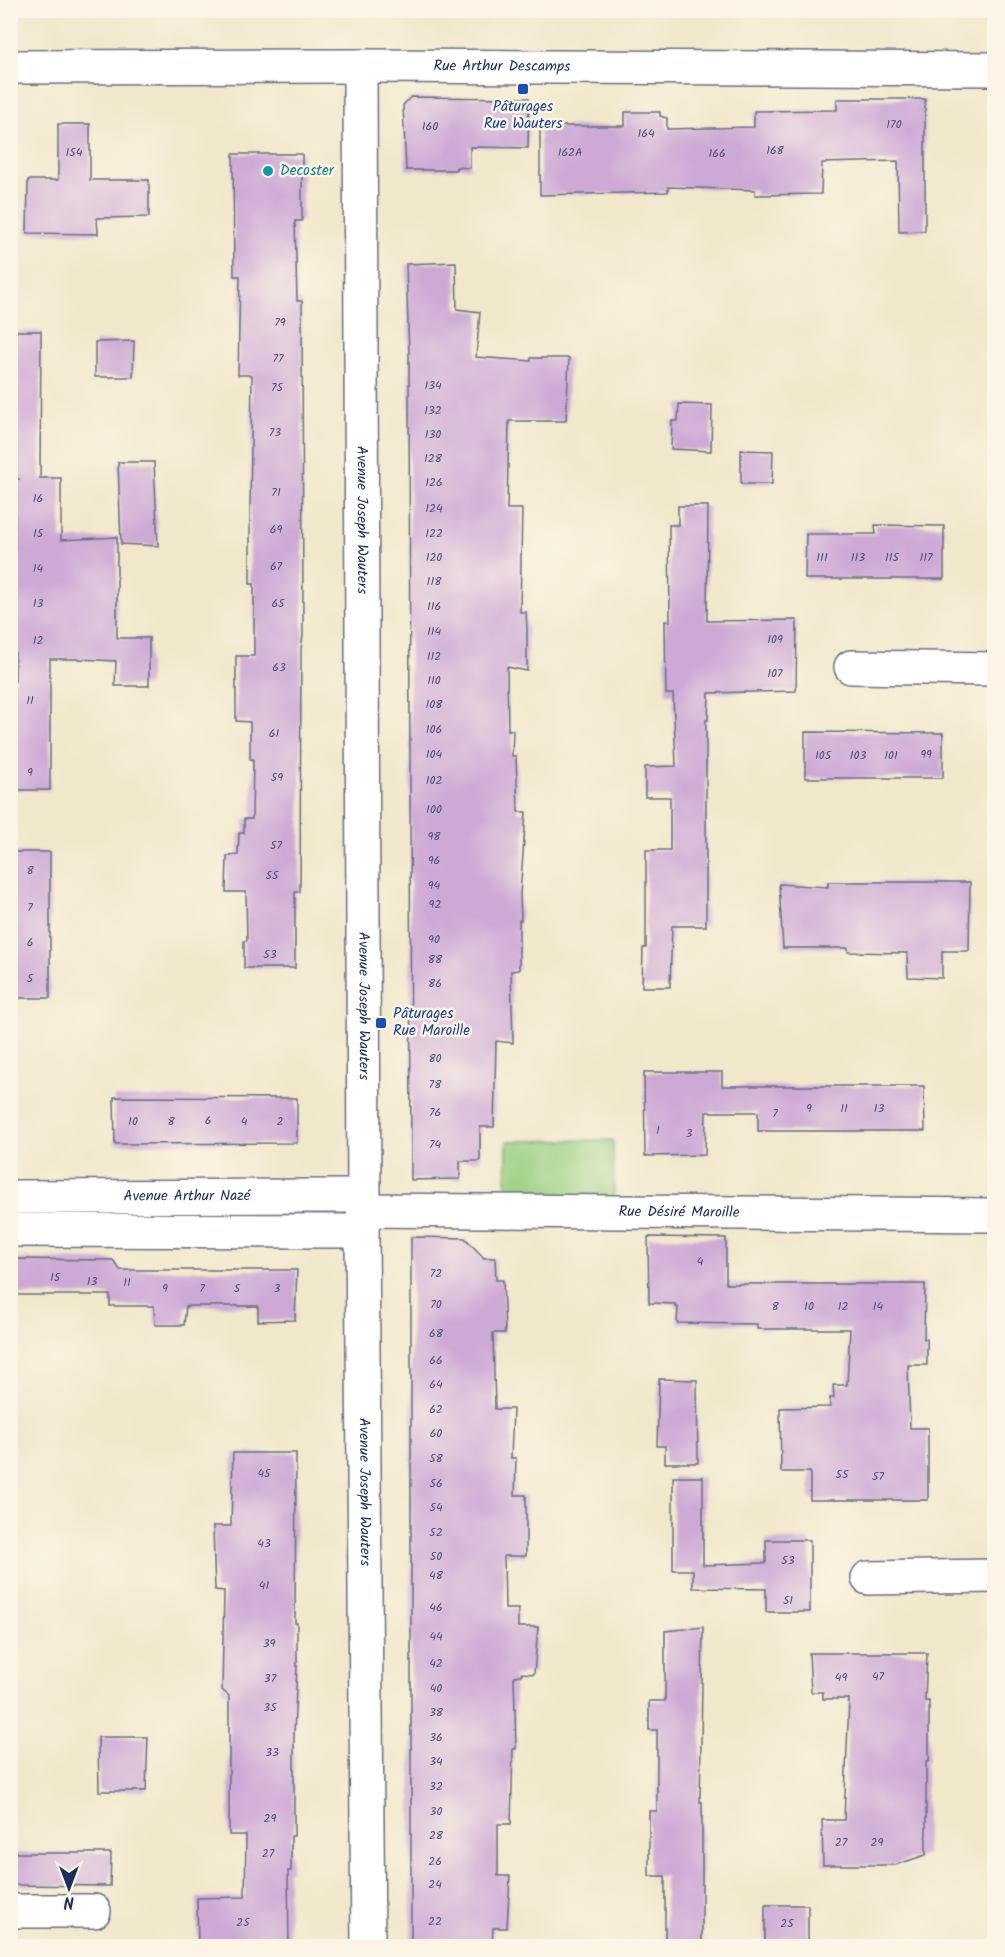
<svg xmlns="http://www.w3.org/2000/svg" width="1005" height="1957" font-family="Kalam,sans-serif">
	<style>
		.green { fill: #99cf81; stroke: #5a7f70; stroke-width: 1.5 }
		.building { fill: #cdaad6 }
		.lines { fill: none; stroke-linecap: round; stroke-linejoin: round }
		.minor-casing { stroke: #666f84; stroke-width: 36 }
		.minor { stroke: #fff; stroke-width: 33 }
		.transit-dot { fill: #1a4fb4; stroke: #fcf5e5; stroke-width: 2 }
		.culture-dot { fill: #0f9aa8; stroke: #fcf5e5; stroke-width: 2 }
		.labels { text-anchor: middle; dominant-baseline: central; stroke-width: 5; stroke-linejoin: round; paint-order: stroke }
		.number-label { font-size: 12px; fill: #484e7c }
		.street-label { font-size: 15px; fill: #1b2f5e; stroke: #fcf5e5 }
		.transit-label { font-size: 15px; fill: #164399; stroke: #fcf5e5 }
		.culture-label { font-size: 15px; fill: #0d838f; stroke: #fcf5e5; text-anchor: start }
	</style>
	<rect width="100%" height="100%" fill="#fcf5e5"/>
	<filter id="ink" filterUnits="userSpaceOnUse"><feTurbulence type="fractalNoise" baseFrequency=".0167" numOctaves="2"/><feDisplacementMap in="SourceGraphic" scale="12" xChannelSelector="R" yChannelSelector="G"/><feConvolveMatrix kernelMatrix="1 2 1 2 8 2 1 2 1" color-interpolation-filters="sRGB"/></filter>
	<filter id="wash" filterUnits="userSpaceOnUse"><feTurbulence type="fractalNoise" baseFrequency=".008" numOctaves="4" result="noise"/><feDisplacementMap in="SourceGraphic" scale="24" xChannelSelector="R" yChannelSelector="G"/><feGaussianBlur stdDeviation="1.35" result="paint"/><feColorMatrix in="noise" values="0 0 0 0 0 0 0 0 0 0 0 0 0 0 0 0 0 1.4 0 .05"/><feComposite in="paint" operator="in"/></filter>
	<g filter="url(#wash)">
		<rect width="100%" height="100%" fill="#f1e7ca"/>
		<path class="green" d="M613,1140L614,1199L506,1198L507,1141Z"/>
		<g id="blocks">
			<path class="building" d="M411,97L529,98L528,148L470,147V168L456,167V170H406L403,105Z
				M837,99H925V231L899,232L898,161L822,163L821,194L755,195V190L668,187V192L540,195V126H625V112H660V116L667,118V129L754,127V111L837,110Z
				M58,124H90V180H149V217L97,218L98,234L27,233L28,180H58Z
				M233,154H302V221H295L297,301H302L303,636L301,649L300,892H295V968H244V941H247L246,892H226L227,856L238,855L239,833H244V819H252L253,759H250V722L236,721V656H254V584H250V511L252,375H238L240,276H234Z
				M456,262L457,309L480,312L476,357L531,361V358H569L566,421H509L507,509H522L520,612H526L527,630V671L507,667L508,730H513L512,756H516L518,812H526L520,895L521,920H519V970L511,971L513,1043L496,1041L494,1127H480V1161H460V1179L411,1180L409,356L406,264Z
				M10,331H41L40,478H61V540L117,537V638H149V686H115L116,661L79,659H50V790H10V681H15V479H20H10Z
				M134,341L133,377H95V342Z
				M679,404L712,405L711,451L671,449L672,421H678Z
				M741,450L773,451L772,484H741Z
				M118,462H154L158,546L121,544Z
				M678,506H708L707,621L797,620L796,691L709,693L708,720H706V926H672L670,987H642L643,948H646V850H670V797H645V767L676,766L673,694H666L665,621H670L669,525H678Z
				M875,525L944,526V579H805L806,534H876Z
				M805,732L943,733V778H805Z
				M10,852H50V998H10Z
				M828,882H970L969,951H942V978L908,977L907,953L848,952V948H783L779,884L828,887Z
				M644,1072H722V1086H924L925,1131H758V1112H706L705,1155L645,1156Z
				M114,1097L297,1098V1143L115,1144Z
				M411,1237L465,1238L484,1258H495L496,1280H503L505,1333H493L495,1409H513L511,1458H516L515,1495H526V1556H504L505,1609H518V1627H538L534,1674L521,1673V1675L514,1676L516,1749H513L511,1824H498V1876H510L507,1928H493L492,1947H411Z
				M648,1237L726,1238V1284H925L924,1339H927V1365H908L910,1428H928V1500H810V1472H781L780,1408L830,1407V1398H834L833,1385H847L850,1329H757V1324L677,1323L678,1307H675V1304L649,1303Z
				M10,1259L113,1260L120,1270H297L295,1320L258,1321V1306H186L184,1325H155L154,1306H110V1295H10Z
				M659,1379L697,1380L698,1463H665V1446H657Z
				M233,1453H296L295,1623H297V1666L294,1734V1836H291V1871H288L289,1947H198L197,1898L245,1897L246,1835H229V1696L222,1690L224,1591L215,1590L214,1562L213,1526H231Z
				M673,1477H703V1565L766,1563V1540H810V1612H766V1589L693,1588V1570H673Z
				M703,1627L700,1802H702V1947H665V1876H649V1811H657V1730H649V1701H665V1631Z
				M809,1653H927L925,1701H929V1761H926V1855L895,1865H823L822,1820H844L849,1699H823V1692H811Z
				M98,1737H148L146,1791H99Z
				M10,1853H111L110,1886L10,1885Z
				M765,1905H808V1947H765Z"/>
		</g>
	</g>
	<g filter="url(#ink)">
		<use href="#blocks" fill-opacity="0" stroke="#666f84" stroke-width="1.5"/>
		<g class="lines">
			<g class="minor-casing">
				<g id="minor">
					<path id="s1" d="M360,66L364,1210L362,1231L368,1946"/>
					<path id="s2" d="M10,67L360,66L994,69"/>
					<path d="M851,667L994,669"/>
					<path id="s3" d="M10,1197L364,1196"/>
					<path id="s4" d="M364,1210L994,1215"/>
					<path d="M10,1230L362,1231"/>
					<path d="M868,1578L994,1576"/>
					<path d="M10,1911H94"/>
				</g>
			</g>
			<use href="#minor" class="minor"/>
		</g>
	</g>
	<g class="transit-dot">
		<rect x="517" y="83" width="12" height="12" rx="3"/>
		<rect x="375" y="1017" width="12" height="12" rx="3"/>
	</g>
	<circle class="culture-dot" cx="268" cy="171" r="6"/>
	<g class="labels">
		<g class="number-label">
			<text x="894" y="124">170</text>
			<text x="430" y="126">160</text>
			<text x="646" y="133">164</text>
			<text x="775" y="150">168</text>
			<text x="74" y="152">154</text>
			<text x="570" y="152">162A</text>
			<text x="717" y="153">166</text>
			<text x="280" y="322">79</text>
			<text x="278" y="358">77</text>
			<text x="433" y="385">134</text>
			<text x="277" y="387">75</text>
			<text x="433" y="410">132</text>
			<text x="275" y="432">73</text>
			<text x="433" y="434">130</text>
			<text x="433" y="458">128</text>
			<text x="434" y="482">126</text>
			<text x="276" y="492">71</text>
			<text x="38" y="498">16</text>
			<text x="434" y="508">124</text>
			<text x="276" y="529">69</text>
			<text x="38" y="533">15</text>
			<text x="434" y="533">122</text>
			<text x="434" y="557">120</text>
			<text x="822" y="557">111</text>
			<text x="858" y="557">113</text>
			<text x="892" y="557">115</text>
			<text x="926" y="557">117</text>
			<text x="276" y="566">67</text>
			<text x="38" y="568">14</text>
			<text x="434" y="581">118</text>
			<text x="38" y="603">13</text>
			<text x="278" y="603">65</text>
			<text x="434" y="606">116</text>
			<text x="434" y="631">114</text>
			<text x="775" y="639">109</text>
			<text x="38" y="640">12</text>
			<text x="434" y="656">112</text>
			<text x="279" y="667">63</text>
			<text x="775" y="673">107</text>
			<text x="434" y="680">110</text>
			<text x="30" y="700">11</text>
			<text x="434" y="704">108</text>
			<text x="434" y="729">106</text>
			<text x="274" y="733">61</text>
			<text x="434" y="754">104</text>
			<text x="926" y="754">99</text>
			<text x="823" y="755">105</text>
			<text x="858" y="755">103</text>
			<text x="891" y="755">101</text>
			<text x="30" y="772">9</text>
			<text x="277" y="777">59</text>
			<text x="434" y="780">102</text>
			<text x="434" y="809">100</text>
			<text x="434" y="836">98</text>
			<text x="276" y="845">57</text>
			<text x="434" y="860">96</text>
			<text x="30" y="870">8</text>
			<text x="272" y="875">55</text>
			<text x="434" y="885">94</text>
			<text x="435" y="904">92</text>
			<text x="30" y="907">7</text>
			<text x="434" y="939">90</text>
			<text x="30" y="942">6</text>
			<text x="270" y="954">53</text>
			<text x="435" y="959">88</text>
			<text x="30" y="978">5</text>
			<text x="435" y="983">86</text>
			<text x="435" y="1058">80</text>
			<text x="435" y="1084">78</text>
			<text x="809" y="1108">9</text>
			<text x="844" y="1108">11</text>
			<text x="879" y="1108">13</text>
			<text x="435" y="1112">76</text>
			<text x="775" y="1113">7</text>
			<text x="208" y="1120">6</text>
			<text x="133" y="1121">10</text>
			<text x="171" y="1121">8</text>
			<text x="244" y="1121">4</text>
			<text x="280" y="1121">2</text>
			<text x="658" y="1130">1</text>
			<text x="689" y="1133">3</text>
			<text x="435" y="1144">74</text>
			<text x="700" y="1261">4</text>
			<text x="436" y="1273">72</text>
			<text x="55" y="1277">15</text>
			<text x="92" y="1281">13</text>
			<text x="127" y="1282">11</text>
			<text x="165" y="1288">9</text>
			<text x="202" y="1288">7</text>
			<text x="237" y="1288">5</text>
			<text x="277" y="1288">3</text>
			<text x="436" y="1304">70</text>
			<text x="775" y="1306">8</text>
			<text x="809" y="1306">10</text>
			<text x="843" y="1306">12</text>
			<text x="878" y="1306">14</text>
			<text x="436" y="1333">68</text>
			<text x="436" y="1360">66</text>
			<text x="436" y="1384">64</text>
			<text x="436" y="1409">62</text>
			<text x="436" y="1433">60</text>
			<text x="436" y="1458">58</text>
			<text x="264" y="1473">45</text>
			<text x="842" y="1474">55</text>
			<text x="878" y="1476">57</text>
			<text x="436" y="1483">56</text>
			<text x="436" y="1507">54</text>
			<text x="436" y="1532">52</text>
			<text x="264" y="1543">43</text>
			<text x="436" y="1556">50</text>
			<text x="788" y="1560">53</text>
			<text x="436" y="1575">48</text>
			<text x="264" y="1585">41</text>
			<text x="788" y="1600">51</text>
			<text x="436" y="1607">46</text>
			<text x="436" y="1636">44</text>
			<text x="269" y="1643">39</text>
			<text x="436" y="1663">42</text>
			<text x="878" y="1676">47</text>
			<text x="841" y="1677">49</text>
			<text x="270" y="1678">37</text>
			<text x="436" y="1688">40</text>
			<text x="270" y="1707">35</text>
			<text x="436" y="1712">38</text>
			<text x="436" y="1737">36</text>
			<text x="272" y="1752">33</text>
			<text x="436" y="1761">34</text>
			<text x="436" y="1786">32</text>
			<text x="436" y="1811">30</text>
			<text x="270" y="1818">29</text>
			<text x="436" y="1835">28</text>
			<text x="841" y="1842">27</text>
			<text x="877" y="1842">29</text>
			<text x="268" y="1853">27</text>
			<text x="435" y="1861">26</text>
			<text x="435" y="1884">24</text>
			<text x="435" y="1921">22</text>
			<text x="243" y="1922">25</text>
			<text x="787" y="1923">25</text>
		</g>
		<g class="street-label">
			<text stroke="none"><textPath href="#s2" startOffset="492">Rue Arthur Descamps</textPath></text>
			<text stroke="none"><textPath href="#s1" startOffset="454">Avenue Joseph Wauters</textPath></text>
			<text stroke="none"><textPath href="#s1" startOffset="940">Avenue Joseph Wauters</textPath></text>
			<text stroke="none"><textPath href="#s3" startOffset="177">Avenue Arthur Nazé</textPath></text>
			<text stroke="none"><textPath href="#s4" startOffset="315">Rue Désiré Maroille</textPath></text>
			<text stroke="none"><textPath href="#s1" startOffset="1426">Avenue Joseph Wauters</textPath></text>
		</g>
		<g class="transit-label">
			<text x="523" y="107">Pâturages<tspan x="523" dy="17">Rue Wauters</tspan></text>
			<text x="393" y="1014" text-anchor="start">Pâturages<tspan x="393" dy="17">Rue Maroille</tspan></text>
		</g>
		<g class="culture-label">
			<text x="280" y="171">Decoster</text>
		</g>
	</g>
	<rect width="1005" height="1957" fill="none" stroke="#fcf5e5" stroke-width="36"/>
	<g transform="translate(69 1888) rotate(180)" stroke="#fcf5e5" stroke-width="4.5" paint-order="stroke">
	<path d="M0-4.5L10 22L0 15L-10 22Z" fill="#1b2f5e"/>
	<text y="-9" font-size="16" font-weight="bold" text-anchor="middle" fill="#1b2f5e">N</text>
	</g>
</svg>
